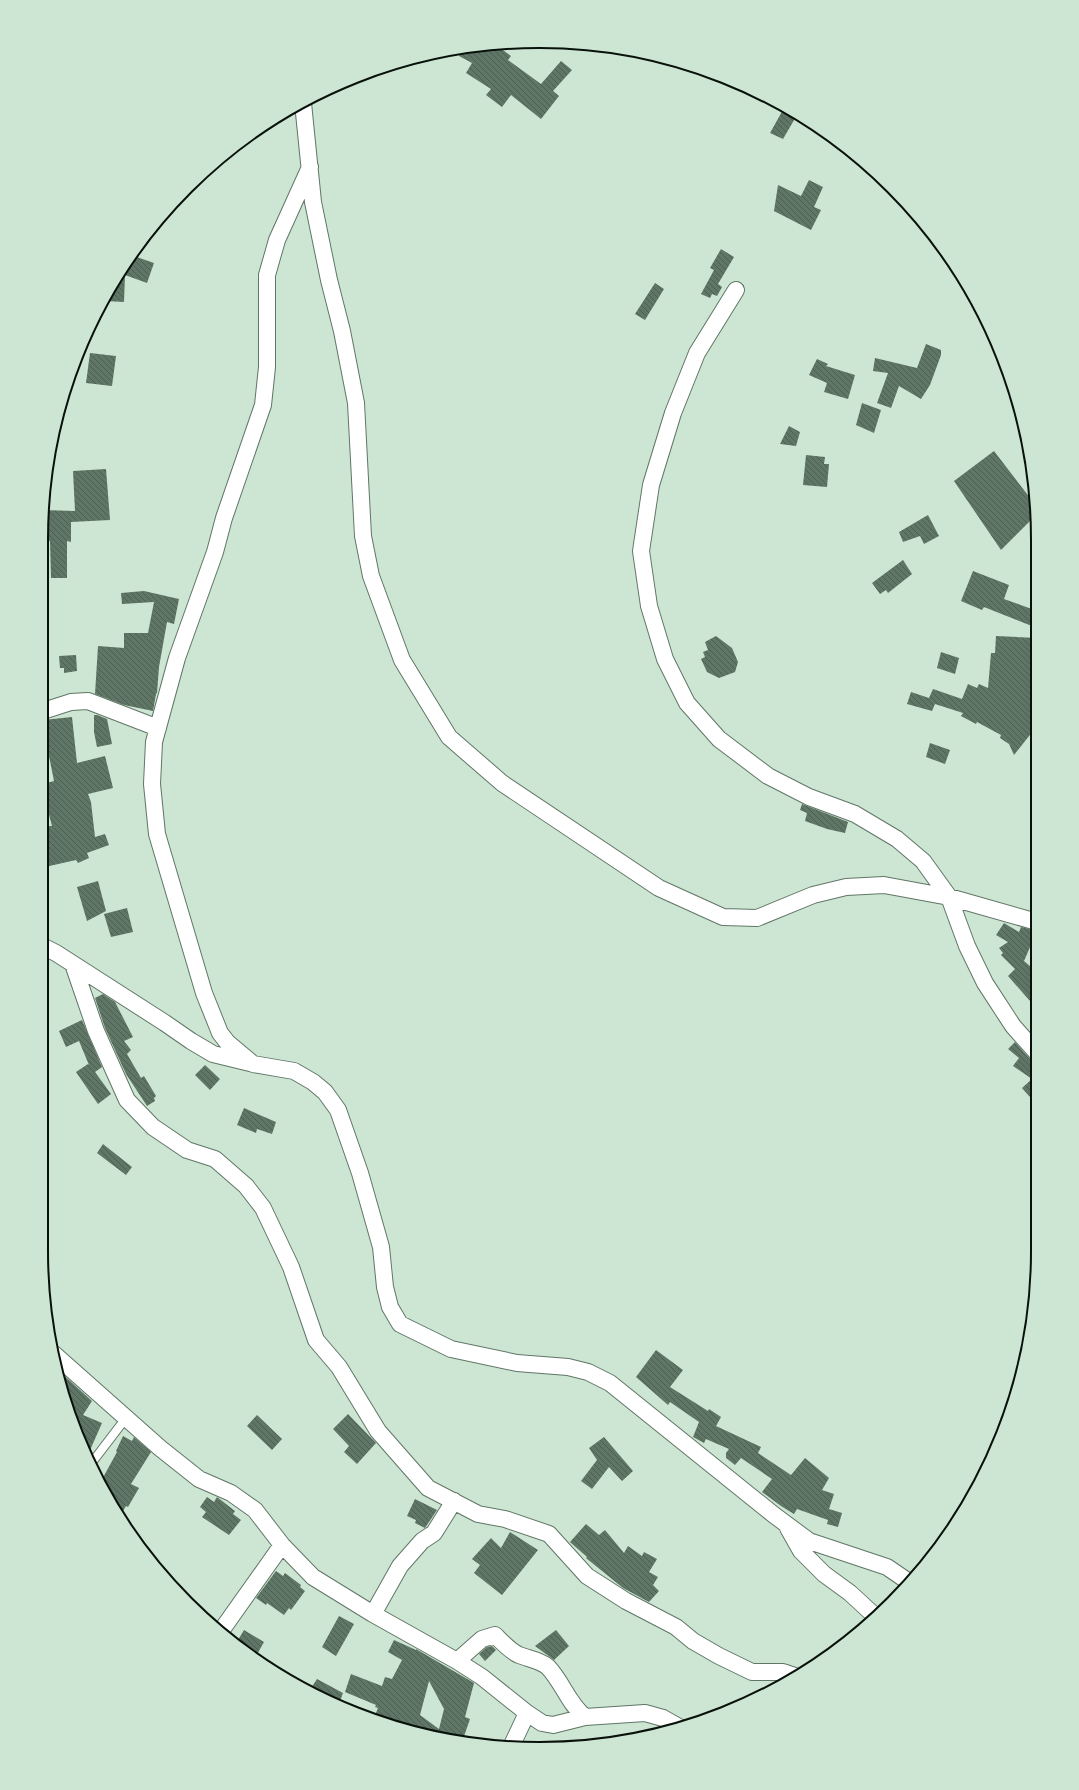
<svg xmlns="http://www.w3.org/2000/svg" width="1079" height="1790" font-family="'Roboto Condensed',sans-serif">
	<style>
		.building { fill: url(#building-back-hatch); fill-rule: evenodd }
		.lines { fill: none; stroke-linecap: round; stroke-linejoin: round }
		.lane-casing { stroke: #607666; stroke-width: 10 }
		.street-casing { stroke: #607666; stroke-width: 18 }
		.lane { stroke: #fff; stroke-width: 8 }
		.street { stroke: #fff; stroke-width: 16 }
		.rim { fill: none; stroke: #09110b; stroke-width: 2 }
	</style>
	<defs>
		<pattern id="building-back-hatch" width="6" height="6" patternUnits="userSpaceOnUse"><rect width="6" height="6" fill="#5f7565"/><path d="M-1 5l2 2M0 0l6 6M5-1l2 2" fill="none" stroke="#4d5f51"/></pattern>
	</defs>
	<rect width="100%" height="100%" fill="#cde6d3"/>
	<path class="building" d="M496,45L511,56L508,60L541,84L561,61L572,70L553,91L559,96L541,119L511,95L502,107L486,95L491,89L466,73L472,63L459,56L463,48Z
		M784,108L797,115L783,139L770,133Z
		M809,180L823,187L814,207L821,210L811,230L774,211L778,185L801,196Z
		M721,249L734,257L718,284L722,287L717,296L712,294L710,298L701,294L714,270L710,268Z
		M131,255L154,263L147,283L125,275L124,302L106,301L125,262Z
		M655,283L664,289L645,320L635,314Z
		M926,344L941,350V355L930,385L921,399L899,386L891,408L877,403L888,373L873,371L875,358L917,368Z
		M90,353L116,356L112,386L86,383Z
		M817,359L828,364L826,366L855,375L848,399L824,392L827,383L809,375Z
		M862,403L881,410L874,433L856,425Z
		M789,426L800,432L796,446L780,444Z
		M994,451L1037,507V514L1001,550L954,481Z
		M806,455L825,457L824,464H829L827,487L803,485Z
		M106,469L110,520L71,522V542L67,541V578H51L50,541L42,540L43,510L75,511L73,471Z
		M928,515L939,536L924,544L920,536L903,542L899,532Z
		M903,560L912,574L888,593L886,590L880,594L872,583Z
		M973,571L1009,585L1004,599L1037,611V628L984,607L982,610L961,601Z
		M144,591L179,599L174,624L167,622L159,667L157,693L156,694L153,711L124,705L95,694L98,646L124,648V633H148L154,602L122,604L121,593Z
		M716,636L732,648L738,662L735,672L719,678L707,672L701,659L705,657L703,652L708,650L705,642Z
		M996,636L1037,638V680L1030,692L1037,697V726L1014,755L1009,744L1000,738L1001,735L977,722L976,724L961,716L963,713L935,704L932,711L907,704L911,692L929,698L933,689L962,699L968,684L977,688L979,684L988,688L991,653H995Z
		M941,652L959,658L955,674L937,668Z
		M76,655L77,671L64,673V668H60L59,656Z
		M94,715H97L107,719L112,744L97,747L94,732Z
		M72,717L77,763L105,756L113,788L88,794L91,802L95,837L105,834L109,845L87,853L89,858L78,863L76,860L45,867L43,855L48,854L46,826H52L43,792V784L54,781L48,751H46L43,720Z
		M930,743L950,750L945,764L926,757Z
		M802,804L848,822L845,833L827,829L805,821L807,813L800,810Z
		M98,881L106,911L87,921L77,887Z
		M127,908L133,932L111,937L104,914Z
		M1004,923L1019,932L1021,927L1037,931L1024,961L1037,972V1009L1008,976L1015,969L1001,955L1003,953L999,948L1008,942L996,935Z
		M103,994L115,1002L133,1037L124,1041L131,1050L127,1054L141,1078L144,1076L156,1096L154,1098L155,1101L147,1106L126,1074L105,1028L95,998Z
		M82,1020L102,1067L95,1072L111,1094L98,1104L76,1072L88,1064L89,1065L79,1041L66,1047L59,1031Z
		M1015,1042L1030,1059L1037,1062V1105L1022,1088L1032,1079L1013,1066L1019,1058L1008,1049Z
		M205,1065L220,1079L210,1090L195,1075Z
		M244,1108L276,1122L272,1134L257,1129L256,1133L237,1125Z
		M103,1144L132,1167L126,1175L97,1153Z
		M656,1350L683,1370L670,1387L708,1411L709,1409L721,1417L716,1426L761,1447L758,1453L791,1475L805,1458L829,1478L822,1490L834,1494L829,1509L842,1513L838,1527L827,1524L828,1520L797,1509L794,1514L781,1506L762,1492L772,1479L741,1458L735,1465L726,1458V1453L729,1449L706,1439L704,1443L693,1437L699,1422L670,1402L668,1405L636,1377Z
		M58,1370L92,1401L83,1415L102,1423L87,1457L67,1411Z
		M348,1414L376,1443L357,1464L344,1452L349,1446L333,1429Z
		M257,1415L282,1439L272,1450L247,1426Z
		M123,1436L132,1441L134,1437L151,1452L131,1484L139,1488L128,1507L126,1506L120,1516L100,1483L117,1452L116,1451Z
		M604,1437L633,1471L622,1481L609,1467L592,1489L581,1481L597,1460L589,1448Z
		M207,1497L214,1502L217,1497L235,1511L233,1514L241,1520L229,1535L202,1517L206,1512L200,1507Z
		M415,1499L437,1510L425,1528L415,1523L416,1520L407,1516Z
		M586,1524L599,1535L605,1530L624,1553L628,1546L642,1556L644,1552L657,1559L649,1572L658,1577L653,1585L659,1591L649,1602L623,1588L586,1558L587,1557L570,1542Z
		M510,1532L538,1550L502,1595L474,1573L480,1565L472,1559L491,1538L501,1548Z
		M276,1571L283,1576L285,1573L301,1585L300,1587L305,1591L291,1610L289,1608L284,1615L267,1603L266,1605L256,1598Z
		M339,1616L354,1624L336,1656L322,1647Z
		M244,1630L264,1642L255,1658L235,1645Z
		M556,1630L569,1646L554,1660L535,1646Z
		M394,1640L416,1650V1649L474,1683L465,1717L470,1719L462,1742L373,1720L378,1708L375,1707L376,1705L345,1692L351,1674L382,1686L385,1677L392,1679L402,1660L388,1652ZM429,1681L444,1709L439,1729L420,1715Z
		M492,1646L496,1650L485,1661L479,1654L487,1647Z
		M317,1679L343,1693L339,1704L311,1688Z"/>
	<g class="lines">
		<g class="lane-casing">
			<path id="lane" d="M90,1465L126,1418"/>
		</g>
		<g class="street-casing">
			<path id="street" d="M303,103L313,202L329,280L342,331L356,403L363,536L371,576L402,660L449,737L502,783L659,888L723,917L757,918L813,895L846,887L884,885L949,897L1037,922
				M310,167L277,240L267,275V367L263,405L224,518L215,552L177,658L154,742L152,784L157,834L204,993L220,1033L227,1042L253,1064L294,1071L313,1082L325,1092L338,1110L360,1173L381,1247L385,1287L390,1307L400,1324L451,1349L517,1363L568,1367L588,1372L610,1383L774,1515L809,1541L887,1567L909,1582
				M736,290L697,353L673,413L651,485L641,551L649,606L665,659L687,703L719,739L768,776L809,797L855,814L897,839L923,861L949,897L967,946L985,983L1013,1026L1037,1053
				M43,711L71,702L88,701L158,728
				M44,947L56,953L165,1023L191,1041L213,1054L250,1063
				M73,964L96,1031L127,1100L153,1127L187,1150L215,1159L246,1186L263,1208L291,1267L316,1340L339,1367L378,1431L428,1488L478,1514L505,1519L549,1534L587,1576L626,1601L676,1627L693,1641L719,1656L752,1672H783L795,1676
				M54,1354L160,1448L199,1479L231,1493L255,1510L282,1545L313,1577L373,1614L457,1661L482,1677L527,1713L542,1723L553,1725L585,1717L645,1713L663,1718L679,1727
				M788,1528L801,1551L824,1574L850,1593L876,1617
				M373,1614L400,1566L422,1541L434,1533L454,1501
				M221,1631L282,1545
				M457,1661L482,1639L495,1635C502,1642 510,1651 519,1655C529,1659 540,1660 548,1667C563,1683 568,1703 585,1717
				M511,1747L527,1713"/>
		</g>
		<use href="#lane" class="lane"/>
		<use href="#street" class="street"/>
	</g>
	<path d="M0 0H1079V1790H0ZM539 48H540A491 491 0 0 1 1031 539V1251A491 491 0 0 1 540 1742H539A491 491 0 0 1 48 1251V539A491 491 0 0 1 539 48Z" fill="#cde6d3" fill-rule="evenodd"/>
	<path class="rim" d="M539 48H540A491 491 0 0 1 1031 539V1251A491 491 0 0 1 540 1742H539A491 491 0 0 1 48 1251V539A491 491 0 0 1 539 48Z"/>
</svg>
